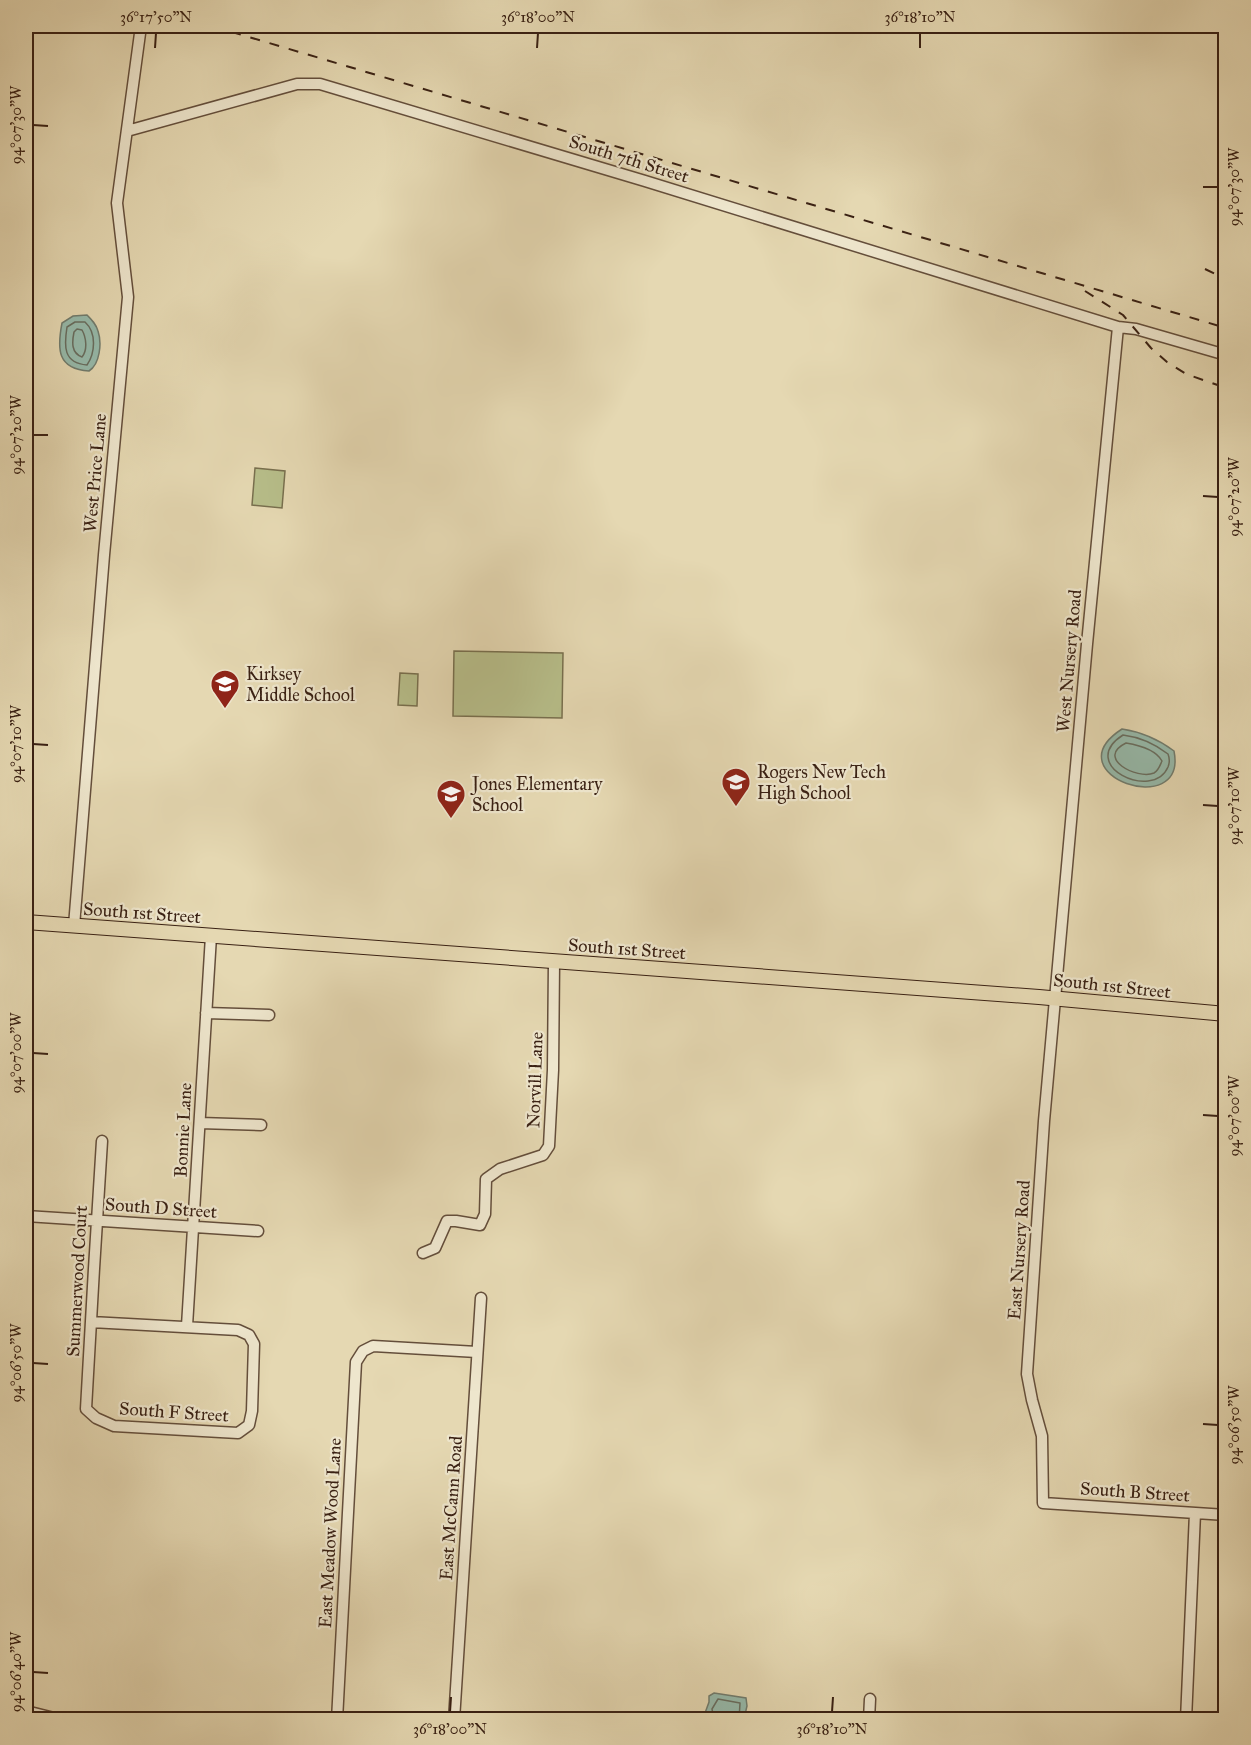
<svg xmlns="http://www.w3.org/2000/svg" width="1251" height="1745" font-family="'IM FELL Great Primer',serif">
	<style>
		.green { fill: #b7be8a; stroke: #786f4e; stroke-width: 1.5 }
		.water { fill: #96baab; stroke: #717c6e; stroke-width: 1.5 }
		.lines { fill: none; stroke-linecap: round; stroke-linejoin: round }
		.shore { stroke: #686d5f; stroke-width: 1.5 }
		.minor-casing { stroke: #644e3b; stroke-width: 13 }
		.major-casing { stroke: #392013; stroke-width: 16 }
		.minor { stroke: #eee6cd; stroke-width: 10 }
		.major { stroke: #e5d8b2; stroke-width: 14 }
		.rail { stroke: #392013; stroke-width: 2; stroke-dasharray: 10 10; stroke-linecap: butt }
		.ticks { fill: none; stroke: #392013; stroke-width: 2 }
		.labels { text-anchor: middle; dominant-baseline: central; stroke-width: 4.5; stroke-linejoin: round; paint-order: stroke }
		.street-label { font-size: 18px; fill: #392013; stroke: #eee6cd }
		.poi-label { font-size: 18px; fill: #392013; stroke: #eee6cd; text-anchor: start }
		.neatline { fill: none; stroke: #392013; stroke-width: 2 }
		.ticks-label { font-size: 15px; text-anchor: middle; fill: #392013 }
	</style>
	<rect width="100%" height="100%" fill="#e5d8b2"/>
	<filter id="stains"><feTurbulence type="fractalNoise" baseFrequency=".00333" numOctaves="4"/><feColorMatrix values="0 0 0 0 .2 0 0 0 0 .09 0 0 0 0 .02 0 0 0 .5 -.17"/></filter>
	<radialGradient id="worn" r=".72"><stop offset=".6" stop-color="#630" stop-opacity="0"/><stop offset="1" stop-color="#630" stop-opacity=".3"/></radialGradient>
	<path class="green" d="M255,468L285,471L282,508L252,505Z
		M454,651L563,653L562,718L453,716Z
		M400,673L418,674L417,706L398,705Z"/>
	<path class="water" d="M87,315C92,320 96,324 98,331C102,343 100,364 89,371C57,369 57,349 62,323L73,316Z
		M1122,729C1142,732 1158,739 1174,751C1188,821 1051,775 1122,729Z
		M714,1693L746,1698L747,1706L744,1719H710L705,1713L709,1702V1696Z"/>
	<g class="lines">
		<path class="shore" d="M75,322H85C97,333 95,353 87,365C63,363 64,346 67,327Z
			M77,329L82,330C86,337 88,350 82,357C71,353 72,342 74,332Z
			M1123,735C1139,737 1155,744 1168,754C1170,759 1170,762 1168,767C1153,802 1076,765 1123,735Z
			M1126,743C1138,745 1156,750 1162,761C1160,765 1159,770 1154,773C1137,780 1095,758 1126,743Z
			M714,1720L712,1709L718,1699L740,1703L739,1720"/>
		<g class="minor-casing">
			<path id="minor" d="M127,131L297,84H320L645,181L1118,327L1136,329L1226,355
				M1118,327L1087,644L1044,1121L1027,1374L1032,1400L1042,1436L1043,1503L1226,1515
				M74,926L104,555L128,297L117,203L141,26
				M206,1013L269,1015
				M200,1123L261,1125
				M26,1216L258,1231
				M423,1253L435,1248L447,1221H456L480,1225L485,1214L486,1179L500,1169L543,1155L549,1146L553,1070L554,962
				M91,1322L238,1330L249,1335L254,1344L252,1411L249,1425L238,1433L114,1426L96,1418L86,1409C91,1320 96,1230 102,1141
				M187,1326L211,936
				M26,1711L62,1720
				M337,1720L356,1362L363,1351L373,1346L477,1352
				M454,1720L481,1298
				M869,1720L870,1699
				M1186,1720L1195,1513"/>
		</g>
		<g class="major-casing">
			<path id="major" d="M26,922L1039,997L1226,1014"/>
		</g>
		<use href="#minor" class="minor"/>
		<use href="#major" class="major"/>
		<path class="rail" d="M212,26L1226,328
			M1205,269L1226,279
			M1085,291L1123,315L1151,348L1167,362L1186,374L1226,388"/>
	</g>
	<path class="ticks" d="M155,48L156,33M537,48L538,33M920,48V33M33,125L48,126M1203,187H1218M33,435H48M1203,496L1218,497M33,744L48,745M1203,805L1218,806M33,1053L48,1054M1203,1115L1218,1116M33,1363L48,1364M1203,1424L1218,1425M33,1672L48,1673M450,1712L451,1697M832,1712L833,1697"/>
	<defs>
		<g id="school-pin" transform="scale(1.5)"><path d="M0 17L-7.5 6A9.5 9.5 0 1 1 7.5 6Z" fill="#8f2418" stroke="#eee6cd"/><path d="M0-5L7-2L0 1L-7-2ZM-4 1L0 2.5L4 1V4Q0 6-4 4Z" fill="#fff"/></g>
	</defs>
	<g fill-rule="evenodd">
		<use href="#school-pin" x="225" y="684"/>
		<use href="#school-pin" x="736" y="782"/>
		<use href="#school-pin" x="451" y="794"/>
	</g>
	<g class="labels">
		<g class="street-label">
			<text transform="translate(629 159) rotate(17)">South 7th Street</text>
			<text transform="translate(95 473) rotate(-85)">West Price Lane</text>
			<text transform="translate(1069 661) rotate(-85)">West Nursery Road</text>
			<text transform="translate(142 913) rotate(4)">South 1st Street</text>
			<text transform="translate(627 949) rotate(4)">South 1st Street</text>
			<text transform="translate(1112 986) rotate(6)">South 1st Street</text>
			<text transform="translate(535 1080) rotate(-88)">Norvill Lane</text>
			<text transform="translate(183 1130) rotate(-87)">Bonnie Lane</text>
			<text transform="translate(161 1208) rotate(4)">South D Street</text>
			<text transform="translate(1019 1250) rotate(-86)">East Nursery Road</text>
			<text transform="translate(77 1281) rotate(-87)">Summerwood Court</text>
			<text transform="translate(174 1412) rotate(4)">South F Street</text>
			<text transform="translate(1135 1492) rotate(4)">South B Street</text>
			<text transform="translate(451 1508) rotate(-86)">East McCann Road</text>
			<text transform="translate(330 1533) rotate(-87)">East Meadow Wood Lane</text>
		</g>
		<g class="poi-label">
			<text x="246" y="674">Kirksey<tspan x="246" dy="21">Middle School</tspan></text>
			<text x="757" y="772">Rogers New Tech<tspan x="757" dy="21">High School</tspan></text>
			<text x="472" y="784">Jones Elementary<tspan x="472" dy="21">School</tspan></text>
		</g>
	</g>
	<rect width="1251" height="1745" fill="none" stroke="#e5d8b2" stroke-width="66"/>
	<rect x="33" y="33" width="1185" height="1679" class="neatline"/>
	<g class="ticks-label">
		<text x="156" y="22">36°17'50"N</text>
		<text x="538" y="22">36°18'00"N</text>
		<text x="920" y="22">36°18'10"N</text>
		<text transform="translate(16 125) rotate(-90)" y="5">94°07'30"W</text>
		<text transform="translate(1234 187) rotate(-90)" y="5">94°07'30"W</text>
		<text transform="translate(16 435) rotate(-90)" y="5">94°07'20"W</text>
		<text transform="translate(1234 497) rotate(-90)" y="5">94°07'20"W</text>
		<text transform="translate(16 744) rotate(-90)" y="5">94°07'10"W</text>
		<text transform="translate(1234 806) rotate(-90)" y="5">94°07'10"W</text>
		<text transform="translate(16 1053) rotate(-90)" y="5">94°07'00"W</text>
		<text transform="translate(1234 1116) rotate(-90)" y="5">94°07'00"W</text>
		<text transform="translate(16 1363) rotate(-90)" y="5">94°06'50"W</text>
		<text transform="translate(1234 1425) rotate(-90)" y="5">94°06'50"W</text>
		<text transform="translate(16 1672) rotate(-90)" y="5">94°06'40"W</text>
		<text x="450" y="1734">36°18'00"N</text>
		<text x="832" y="1734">36°18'10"N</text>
	</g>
	<rect width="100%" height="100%" filter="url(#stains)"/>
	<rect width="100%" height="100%" fill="url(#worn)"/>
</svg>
